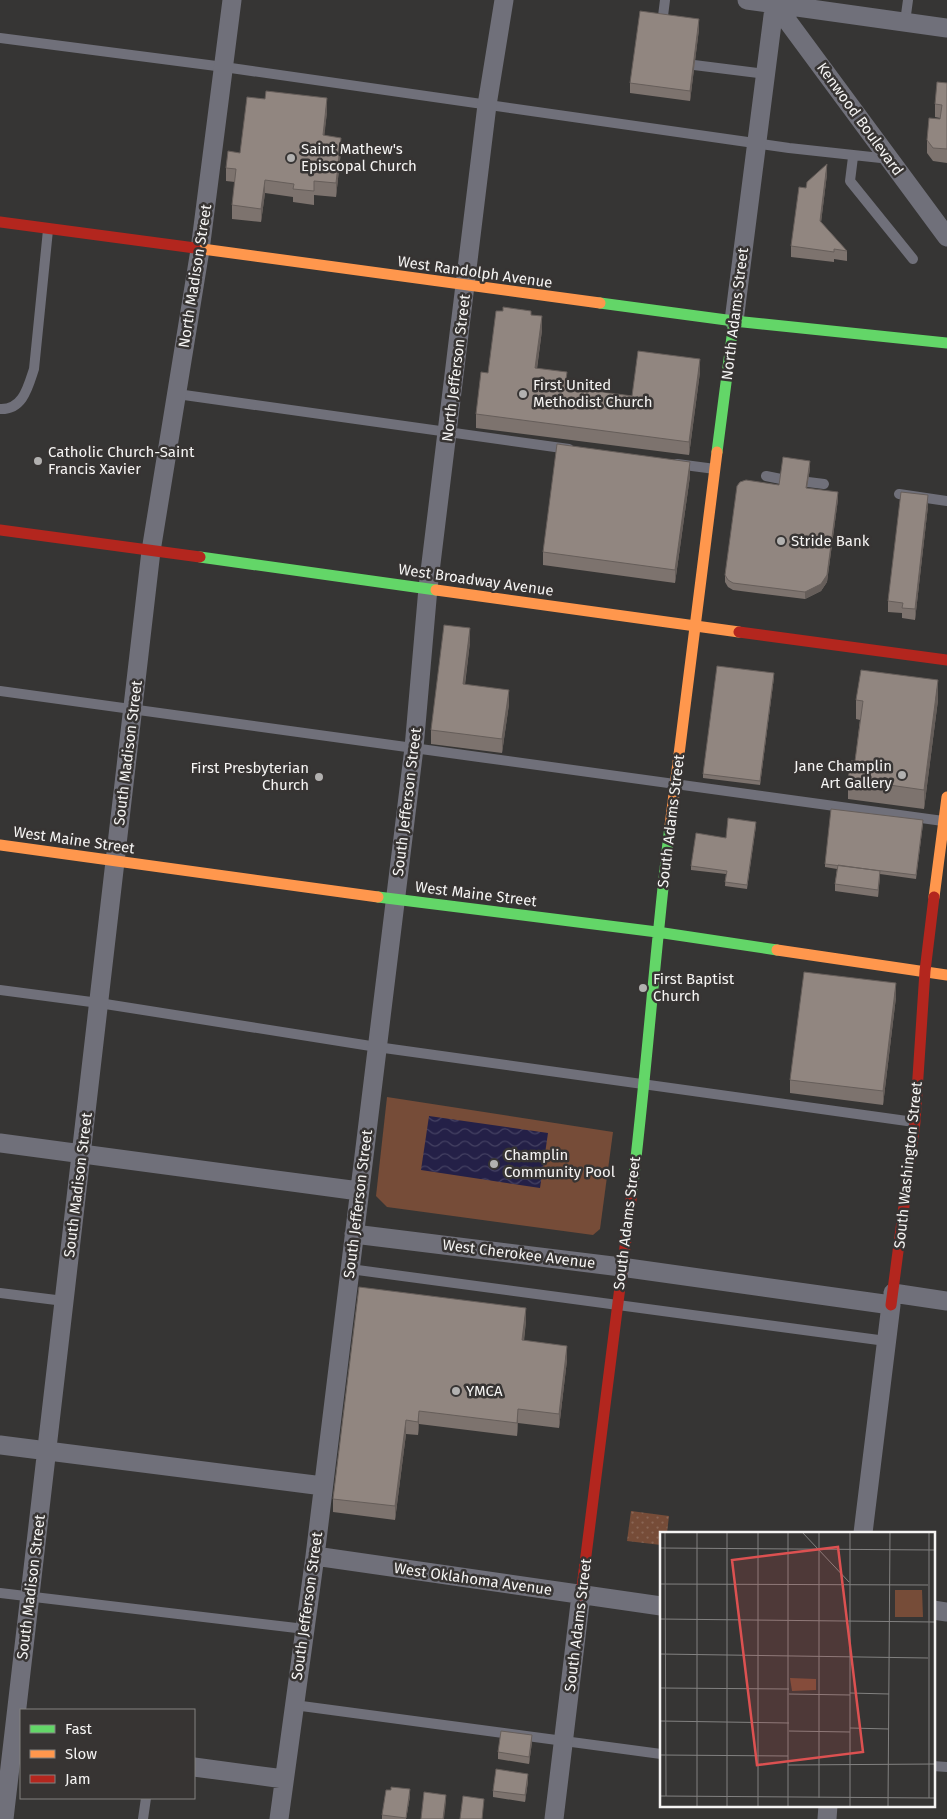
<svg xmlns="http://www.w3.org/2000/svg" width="947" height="1819" font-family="'Fira Sans',sans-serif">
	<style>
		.grass { fill: #764c38 }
		.park { fill: url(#park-dots) }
		.water { fill: url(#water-waves) }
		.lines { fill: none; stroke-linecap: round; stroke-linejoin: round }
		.lane { stroke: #70707a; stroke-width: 10 }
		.street { stroke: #70707a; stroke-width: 19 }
		.fast { stroke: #63d668; stroke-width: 11 }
		.slow { stroke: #ff974d; stroke-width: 11 }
		.jam { stroke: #b3261e; stroke-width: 11 }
		.wall { fill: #7d736e }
		.shaded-wall { fill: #665e5a }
		.building { fill: #918680; stroke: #665e5a }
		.poi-dot { fill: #b2b1b0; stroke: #373433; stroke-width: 2 }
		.labels { text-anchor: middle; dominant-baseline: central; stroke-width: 5; stroke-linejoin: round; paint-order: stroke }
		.street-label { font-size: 15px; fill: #f5f4f3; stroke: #373433 }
		.poi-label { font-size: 15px; fill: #f5f4f3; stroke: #373433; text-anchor: start }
		.inset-road { fill: none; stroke: #828180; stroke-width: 1 }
		.view { fill: #dc5151; fill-opacity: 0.15; stroke: #dc5151; stroke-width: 2.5 }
		.inset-edge { fill: none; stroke: #f5f4f3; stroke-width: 2.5 }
	</style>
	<defs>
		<pattern id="park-dots" width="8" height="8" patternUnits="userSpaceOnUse" patternTransform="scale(1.25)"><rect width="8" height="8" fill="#764c38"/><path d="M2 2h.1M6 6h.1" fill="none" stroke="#8a6655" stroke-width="1.8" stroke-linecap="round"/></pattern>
		<pattern id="water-waves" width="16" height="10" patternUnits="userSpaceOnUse" patternTransform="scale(1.25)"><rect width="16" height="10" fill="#242047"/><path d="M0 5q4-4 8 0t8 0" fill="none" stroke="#444162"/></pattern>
	</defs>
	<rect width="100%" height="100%" fill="#363534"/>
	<path class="grass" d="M387,1097L613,1132L600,1229L593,1235L387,1207L376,1196Z"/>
	<path class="park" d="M631,1511L669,1516L667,1533H661V1545L627,1541Z"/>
	<path class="water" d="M429,1116L548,1133L540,1188L421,1170Z"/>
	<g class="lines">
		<path class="lane" d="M905,22L908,0
			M662,24L665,0
			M0,38L224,67L789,148L890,159
			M694,65L766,74
			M853,157L850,181L913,259
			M177,394L569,449
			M0,409C23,410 28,387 34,369L48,230
			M677,464L715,469
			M766,476L781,479
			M808,482L824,484
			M899,494L947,501
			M0,691L943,821
			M0,990L99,1003L377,1047L914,1122
			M350,1269L886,1341
			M0,1293L64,1301
			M0,1593L305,1629
			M294,1705L661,1754
			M933,1766L947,1767
			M143,1819L146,1798"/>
		<path class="street" d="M747,0L947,28
			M772,0L947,237
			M734,321L775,0
			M0,1143L359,1191
			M354,1234L621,1267L891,1305L863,1533
			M893,1293L947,1301
			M0,1445L323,1486
			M315,1556L661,1606
			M933,1610L947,1612
			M194,1767L284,1779
			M4,1819L151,551L200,250L232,0
			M279,1819L315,1556L414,748L428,588L487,105L504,0
			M554,1819L581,1595
			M827,1819L828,1805"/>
		<path class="fast" d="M600,303L734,321L947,343
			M717,452L734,321
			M200,557L436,590
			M378,897L657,932L777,950
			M632,1192C647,1070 655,948 670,826"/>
		<path class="slow" d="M195,248L600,303
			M436,590L739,632
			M670,826L717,452
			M0,845L378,897
			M934,897L947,797
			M777,950L947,975"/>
		<path class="jam" d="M0,222L195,248
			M0,530L200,557
			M739,632L947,660
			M891,1305L915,1122L925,971L934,897
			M581,1595L632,1192"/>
	</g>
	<path class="wall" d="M699,29L690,101L630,93V83Z
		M947,83V163L933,161L927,153V140L940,119V118L935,117V104Z
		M327,112L324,135L341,151L336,197L314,195V205L293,202V197L265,193L261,222L232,219V205L235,182L226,181V168L240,153Z
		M827,174L821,222L847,251V261L834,259V262L791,257V246L806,188Z
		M531,315L542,330L537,369L567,388L632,396L700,372L689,455L476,428V414L488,373Z
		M810,468L807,488L838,499L827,582L821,591L805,599L733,590L728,587L725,582V575L779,485Z
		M690,476L675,583L543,565V552Z
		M928,506L915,620L902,618V613L888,612V601Z
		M470,642L465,685L509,704L502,753L431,744V730Z
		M774,677L760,785L703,778V774Z
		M856,700H938L924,809L848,799V779L855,761L860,720L856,719Z
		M923,824L916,879L880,874L878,897L835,891V884L837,869L825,867V864Z
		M756,826L747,889L725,886L726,874L691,870V866L726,838Z
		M896,997L883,1105L790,1093V1080Z
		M359,1287L526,1321L524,1341L567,1360L559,1428L518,1423L517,1436L419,1424L418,1435L406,1434L395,1520L333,1512V1499Z
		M532,1742L529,1764L498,1759V1752Z
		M528,1781L525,1802L493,1797V1791Z
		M410,1796L406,1819H382V1815Z"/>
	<path class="shaded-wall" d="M699,19V29L690,101V91Z
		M327,98V112L323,149V135Z
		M341,138V151L336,197V183Z
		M827,164V174L820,231V221Z
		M265,180V193L261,222V209Z
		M542,316V330L535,382V368Z
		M700,359V372L689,455V442Z
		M567,372V386L565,401V387Z
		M810,461V468L806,495V488Z
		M690,462V476L675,583V570Z
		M838,492V499L827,582L821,591L805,599V592Z
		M928,495V506L915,620V609Z
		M470,628V642L463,698V684Z
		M774,673V677L760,785V781Z
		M938,680V700L924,809V790Z
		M509,690V704L502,753V739Z
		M880,871V878L878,897V890Z
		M896,983V997L883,1105V1091Z
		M526,1308V1321L522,1354V1340Z
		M567,1346V1360L559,1428V1414Z
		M518,1409V1423L517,1436V1423Z
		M419,1411V1424L418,1435V1422Z
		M406,1420V1434L395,1520V1506Z
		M532,1735V1742L529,1764V1757Z
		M528,1774V1781L525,1802V1795Z
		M410,1789V1796L406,1819Z
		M446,1795V1802L444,1819H443Z"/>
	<path class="building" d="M640,11L699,19L690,91L630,83Z
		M937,82L947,83V149L933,148L927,140L929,118L940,119L942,105L935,104Z
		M266,91L327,98L323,135L341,138L336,183L314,181V191L293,189L294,184L265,180L261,209L232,205L236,169L226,168L228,151L240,153L247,97L265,99Z
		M827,164L820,221L847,251L834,249V252L791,246L799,187L806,188L807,182Z
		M503,307L531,311V315L542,316L535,368L567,372L565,387L632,396L638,351L700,359L689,442L476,414L481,372L488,373L496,311H503Z
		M557,444L690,462L675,570L543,552Z
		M783,457L810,461L806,488L838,492L827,575L821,584L805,592L733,583L728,580L725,575L737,486L740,482L746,480L779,485Z
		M901,492L928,495L915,609L902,608L903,603L888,601Z
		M444,625L470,628L463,684L509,690L502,739L431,730Z
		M717,666L774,673L760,781L703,774Z
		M861,670L938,680L924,790L848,779L851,761H855L863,701L856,700Z
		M831,809L923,820L916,875L825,864Z
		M728,818L756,822L747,885L725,882L727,871L691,866L696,833L726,838Z
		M838,865L880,871L878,890L835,884Z
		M804,972L896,983L883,1091L790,1080Z
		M359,1287L526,1308L522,1340L567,1346L559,1414L518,1409L517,1423L419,1411L418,1422L406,1420L395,1506L333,1499Z
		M501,1731L532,1735L529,1757L498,1752Z
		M496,1769L528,1774L525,1795L493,1791Z
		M391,1787L410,1789L406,1818L382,1815L386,1790H391Z
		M424,1792L446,1795L443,1819H421Z
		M463,1796L484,1799L482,1819H460Z"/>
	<g class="poi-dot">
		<circle cx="291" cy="158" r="5"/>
		<circle cx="523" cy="394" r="5"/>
		<circle cx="38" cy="461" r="5"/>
		<circle cx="781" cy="541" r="5"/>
		<circle cx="902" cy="775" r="5"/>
		<circle cx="319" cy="777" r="5"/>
		<circle cx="643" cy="988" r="5"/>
		<circle cx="494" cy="1164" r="5"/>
		<circle cx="456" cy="1391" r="5"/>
	</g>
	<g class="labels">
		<g class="street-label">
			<text transform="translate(860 119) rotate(54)">Kenwood Boulevard</text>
			<text transform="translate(475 272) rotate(8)">West Randolph Avenue</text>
			<text transform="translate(195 276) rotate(-81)">North Madison Street</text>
			<text transform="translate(735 314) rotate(-83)">North Adams Street</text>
			<text transform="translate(456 368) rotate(-83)">North Jefferson Street</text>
			<text transform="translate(476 580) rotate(8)">West Broadway Avenue</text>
			<text transform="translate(128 753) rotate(-83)">South Madison Street</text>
			<text transform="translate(407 802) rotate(-83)">South Jefferson Street</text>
			<text transform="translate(671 821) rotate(-83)">South Adams Street</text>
			<text transform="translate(74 840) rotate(8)">West Maine Street</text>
			<text transform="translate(476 894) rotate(7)">West Maine Street</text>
			<text transform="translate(908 1165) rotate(-84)">South Washington Street</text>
			<text transform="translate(78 1185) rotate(-83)">South Madison Street</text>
			<text transform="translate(358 1204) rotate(-83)">South Jefferson Street</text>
			<text transform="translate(627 1223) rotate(-83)">South Adams Street</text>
			<text transform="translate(519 1254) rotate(7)">West Cherokee Avenue</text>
			<text transform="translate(473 1579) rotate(8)">West Oklahoma Avenue</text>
			<text transform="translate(31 1587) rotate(-83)">South Madison Street</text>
			<text transform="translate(307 1606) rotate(-82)">South Jefferson Street</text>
			<text transform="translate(578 1625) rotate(-83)">South Adams Street</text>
		</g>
		<g class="poi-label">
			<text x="301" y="149">Saint Mathew's<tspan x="301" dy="17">Episcopal Church</tspan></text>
			<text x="533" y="385">First United<tspan x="533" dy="17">Methodist Church</tspan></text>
			<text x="48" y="452">Catholic Church-Saint<tspan x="48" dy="17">Francis Xavier</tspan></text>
			<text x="791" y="541">Stride Bank</text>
			<text x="892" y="766" text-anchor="end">Jane Champlin<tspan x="892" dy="17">Art Gallery</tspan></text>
			<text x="309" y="768" text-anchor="end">First Presbyterian<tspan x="309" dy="17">Church</tspan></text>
			<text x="653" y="979">First Baptist<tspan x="653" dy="17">Church</tspan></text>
			<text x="504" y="1155">Champlin<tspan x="504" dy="17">Community Pool</tspan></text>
			<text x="466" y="1391">YMCA</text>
		</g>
	</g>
	<g transform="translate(660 1532)">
		<rect width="275" height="275" fill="#363534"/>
		<path d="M130,146L156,147V158L132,159Z" fill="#764c38"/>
		<path d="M235,58H262L263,85H235Z" fill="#764c38"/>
		<path class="inset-road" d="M5,0L6,264M67,0V275M142,0L189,50M159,0V266M190,0V275M0,16L275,18M0,52L268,53M0,87L275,90M0,122L268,126M0,156L129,157M190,161L229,162M129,162L190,163M0,189L129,191M190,196L229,197M129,199L190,200M0,223L128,224M128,233L275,232M0,264L275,266M269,266V0M37,275V0M98,275V0M128,275V0M228,275L230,0"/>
		<path class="view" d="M178,15L203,220L97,233L72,28Z"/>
		<rect width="275" height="275" class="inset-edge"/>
	</g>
	<rect x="20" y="1709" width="175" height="90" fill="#373433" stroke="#838180"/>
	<rect x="30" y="1725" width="25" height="8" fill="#63d668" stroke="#838180"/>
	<text x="65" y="1734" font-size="15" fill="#f5f4f3">Fast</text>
	<rect x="30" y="1750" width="25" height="8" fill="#ff974d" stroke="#838180"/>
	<text x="65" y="1759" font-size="15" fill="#f5f4f3">Slow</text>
	<rect x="30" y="1775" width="25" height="8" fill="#b3261e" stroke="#838180"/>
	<text x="65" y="1784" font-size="15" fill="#f5f4f3">Jam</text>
</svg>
